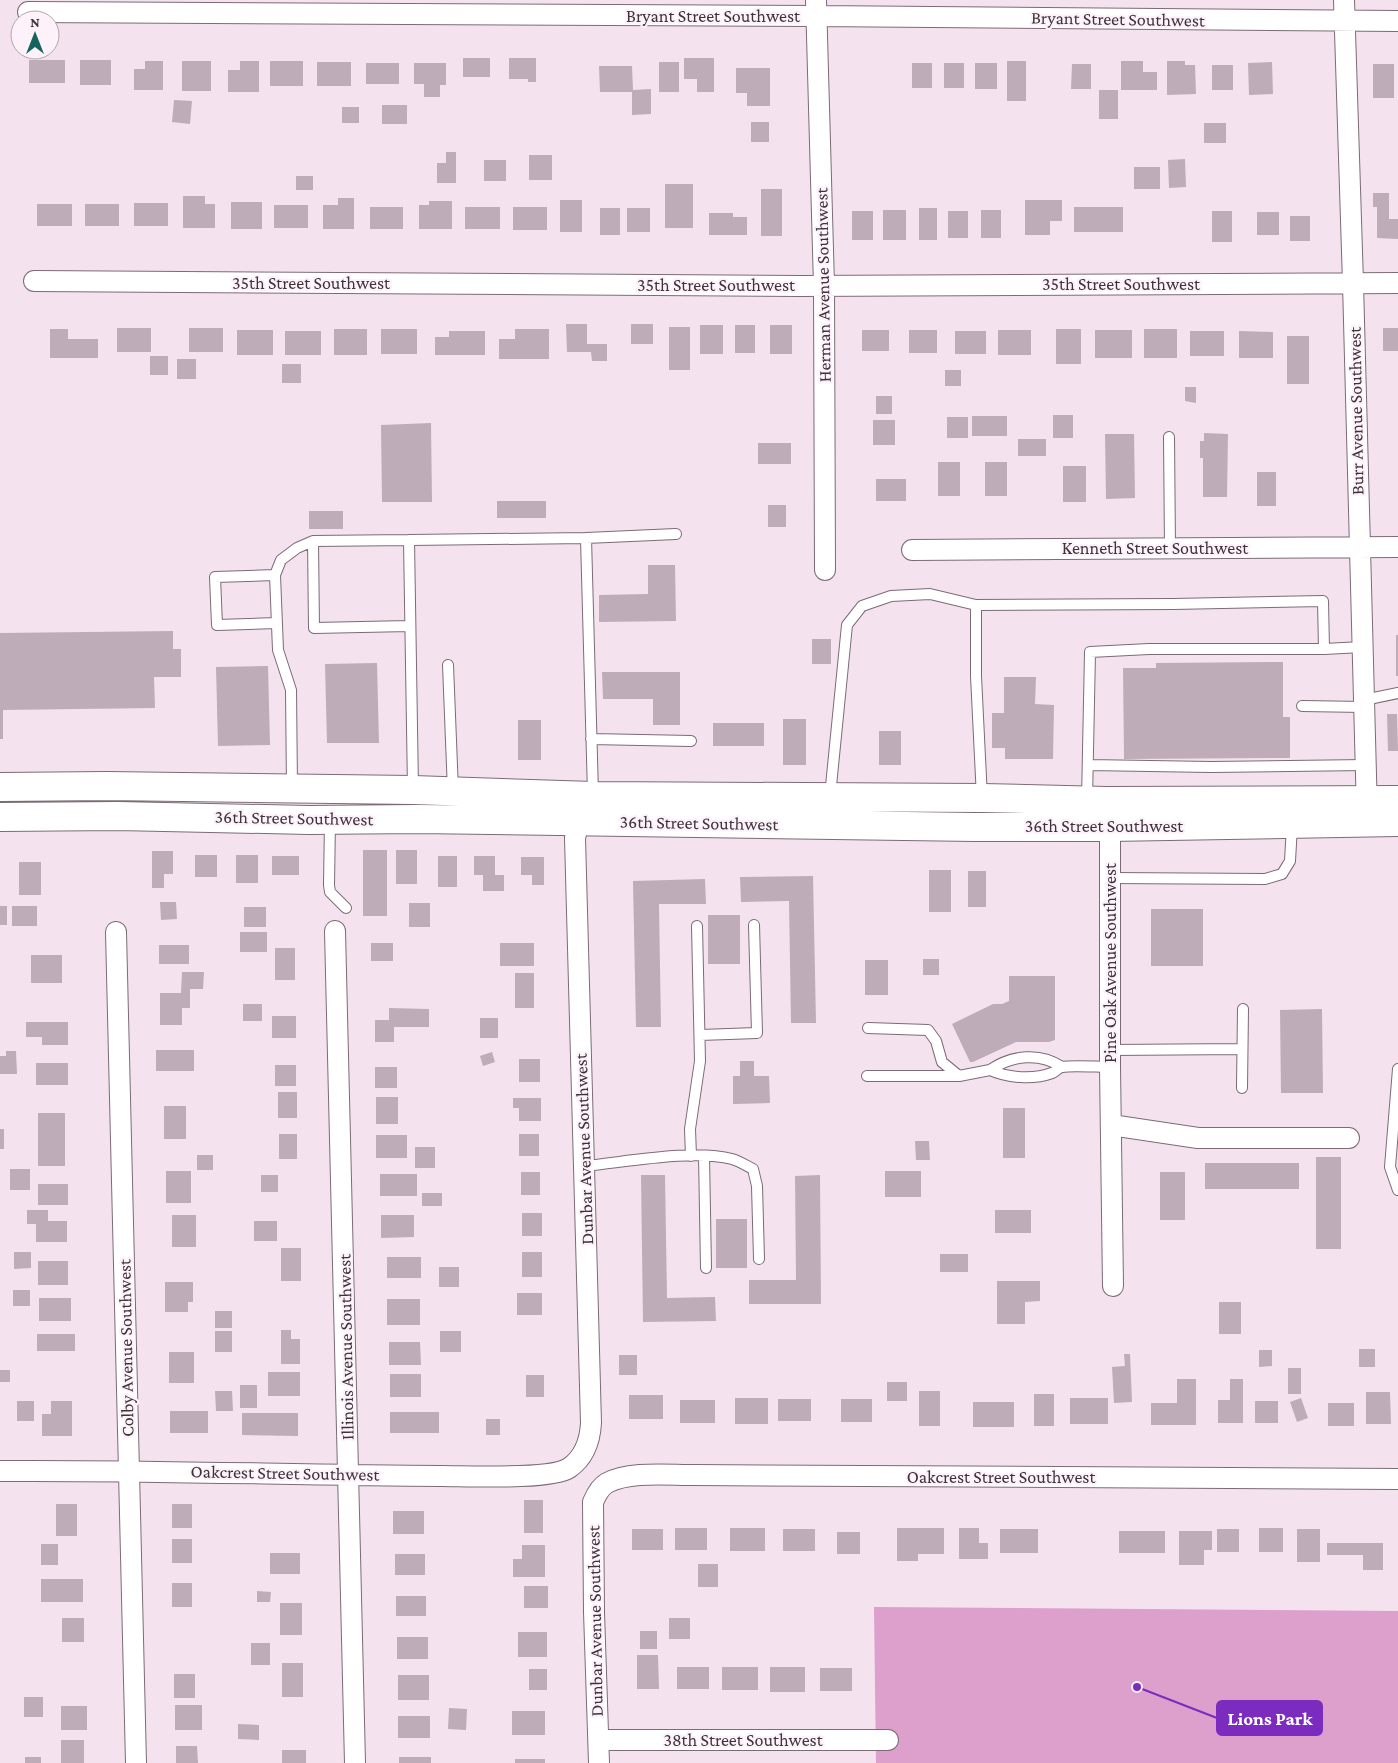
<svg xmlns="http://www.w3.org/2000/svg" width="1398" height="1763" font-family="'Crimson Pro',serif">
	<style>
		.green { fill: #dd9fcb }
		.building { fill: #beacb8 }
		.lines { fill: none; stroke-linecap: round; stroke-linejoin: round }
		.lane-casing { stroke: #7c6b76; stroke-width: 12 }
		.street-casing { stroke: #7c6b76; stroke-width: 22 }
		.secondary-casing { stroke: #7c6b76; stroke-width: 30 }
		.lane { stroke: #fff; stroke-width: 10 }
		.street { stroke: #fff; stroke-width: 20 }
		.secondary { stroke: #fff; stroke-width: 28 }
		.labels { text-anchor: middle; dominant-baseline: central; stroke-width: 4.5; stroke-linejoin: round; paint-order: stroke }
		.street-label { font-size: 18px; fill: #3c3439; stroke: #fef2fa }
		.leader { fill: none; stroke: #7b2cbf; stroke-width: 2 }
		.callout-dot { fill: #7b2cbf; stroke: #fef2fa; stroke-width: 2 }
		.callout { fill: #7b2cbf; stroke: #7b2cbf; stroke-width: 2 }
		.callout-label { font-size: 19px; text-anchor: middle; font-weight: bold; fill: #fff }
	</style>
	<rect width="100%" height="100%" fill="#f5e2ef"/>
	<path class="green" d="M874,1607L1398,1611V1763H876Z"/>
	<path class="building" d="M463,58H490V77H463Z
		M509,58H536V82H528V79H509Z
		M684,58H714V92H697V79H684Z
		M29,60H65V83H29Z
		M80,60H111V85H80Z
		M145,61H163V90H134V69H145Z
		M182,61H211V91H182Z
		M240,61H259V92H228V70H240Z
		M270,61H303V86H270Z
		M1007,61H1026V101H1007Z
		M1121,61H1143V72H1157V90H1121Z
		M1167,61H1185V65H1195L1196,94L1167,95Z
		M317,62H351V86H317Z
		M659,62H679V92H659Z
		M1272,62L1273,94L1249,95L1248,63Z
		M366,63H399V84H366Z
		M414,63H446V85H440V97H424V84H414Z
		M912,63H932V88H912Z
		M944,63H964V88H944Z
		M975,63H997V89H975Z
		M1072,64H1091V89H1071Z
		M1373,64H1394V98H1373Z
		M1212,65H1233V90H1212Z
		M599,66H632L633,90L651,89V114L632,115V92H600Z
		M736,68H770V106H747V93H736Z
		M1099,90H1118V119H1099Z
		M174,100L192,101L190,124L172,122Z
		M382,105H407V124H382Z
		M342,107H359V123H342Z
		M751,122H769V142H751Z
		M1204,123H1226V143H1204Z
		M446,152H456V183H437V163H446Z
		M529,155H552V180H529Z
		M1185,159L1186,187L1169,188L1168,160Z
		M484,160H506V181H484Z
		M1134,167H1160V189H1134Z
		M296,176H313V190H296Z
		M665,184H693V228H665Z
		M761,189H782V236H761Z
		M1373,193H1389V219H1398V239L1377,238V207H1373Z
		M183,196H205V204H215V228H183Z
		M338,198H354V229H323V205H338Z
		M560,200H582V232H560Z
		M1025,200H1062V221H1050V235H1025Z
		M429,201H452V229H419V205H429Z
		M231,202H262V229H231Z
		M134,203H168V226H134Z
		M37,204H72V226H37Z
		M85,204H119V226H85Z
		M274,205H308V228H274Z
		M370,207H403V229H370Z
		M465,207H500V229H465Z
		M513,207H547V230H513Z
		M1074,207H1123V232H1074Z
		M600,208H620V235H600Z
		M627,208H650V232H627Z
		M919,208H937V240H919Z
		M883,210H906V240H883Z
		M981,210H1001V238H981Z
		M852,211H873V240H852Z
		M948,211H968V238H948Z
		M1212,211H1232V242H1212Z
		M1257,212H1279V235H1257Z
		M709,213H733V217H747V235H709Z
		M1290,216H1310V241H1290Z
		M566,324H587V344H607V361H592L591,352H567Z
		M631,324H653V344H631Z
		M700,325H723V354H700Z
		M735,325H755V353H735Z
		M770,325H792V354H770Z
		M669,327H690V370H669Z
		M117,328H151V352H117Z
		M189,328H223V352H189Z
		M1383,328H1398V351H1383Z
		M50,329H68V339H98V358H50Z
		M334,329H367V355H334Z
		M381,329H417V354H381Z
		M515,329H549V359H499V339H515Z
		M1056,329H1081V364H1056Z
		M1144,329H1177V358H1144Z
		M237,330H273V355H237Z
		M862,330H889V351H862Z
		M909,330H937V353H909Z
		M998,330H1031V355H998Z
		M1095,330H1132V358H1095Z
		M285,331H321V355H285Z
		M449,331H485V355H435V337H449Z
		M955,331H986V354H955Z
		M1190,331H1224V356H1190Z
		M1239,331L1273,332V358H1239Z
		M1287,336H1309V384H1287Z
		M150,356H168V375H150Z
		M177,359H196V379H177Z
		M282,364H301V383H282Z
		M945,370H961V386H945Z
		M1185,387H1196V403L1185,401Z
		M876,396H892V414H876Z
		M1053,415H1073V438H1053Z
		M972,416H1007V436H972Z
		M947,417H968V438H947Z
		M873,420H895V445H873Z
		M431,423L432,502H382L381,425Z
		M1204,433L1228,434L1227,497H1203V458H1200V441H1204Z
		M1105,434H1134L1135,498L1106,499Z
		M1018,439H1046V456H1018Z
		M758,443H791V464H758Z
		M938,462H960V496H938Z
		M985,462H1007V496H985Z
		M1063,466H1086V502H1063Z
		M1257,472H1276V506H1257Z
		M876,479H906V501H876Z
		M497,501H546V518H497Z
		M768,505H786V527H768Z
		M309,511H343V529H309Z
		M648,565H675L676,621L599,622V595L648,594Z
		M173,631V649H181V677H154L155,708L3,710V739H0V633Z
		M1396,635H1398V676H1396Z
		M812,639H831V664H812Z
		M1283,662V717H1290V758L1124,759L1123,668H1156V663Z
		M377,663L379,743H327L325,664Z
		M268,666L270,745L218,746L216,667Z
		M602,672H680V725H653V699H603Z
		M1004,677H1036L1035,704L1054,705L1053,759H1005V748H992V713H1004Z
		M1387,714H1397L1398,751H1388Z
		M783,719H806V765H783Z
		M518,720H541V760H518Z
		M713,723H764V746H713Z
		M879,731H901V765H879Z
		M363,850H387V916H363Z
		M396,850H417V884H396Z
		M152,851H173V874H164V888H152Z
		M195,855H217V877H195Z
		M236,855H258V883H236Z
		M272,856H299V875H272Z
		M438,856H457V887H438Z
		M474,856H495V875H504V891H483V875H474Z
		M521,857H544V885H532V875H521Z
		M19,862H41V895H19Z
		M929,870H951V912H929Z
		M968,871H986V907H968Z
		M813,876L816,1023H791L789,901L741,902L740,877Z
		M705,879L706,904H659L661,1027H636L633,881Z
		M160,902H176L177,919L161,920Z
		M409,903H430V927H409Z
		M0,906H7V925H0Z
		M12,906H37V926H12Z
		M244,907H266V927H244Z
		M1151,909H1203V966H1151Z
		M708,915H740V964H708Z
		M240,932H267V952H240Z
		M371,943H393V961H371Z
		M500,943H534V966H500Z
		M159,945H189V964H159Z
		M275,948H295V980H275Z
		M31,955H62V983H31Z
		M923,959H939V975H923Z
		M865,960H888V995H865Z
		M182,972H204L203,989H190V1008H182V1025H160V993H181Z
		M515,973H534V1008H515Z
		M1009,976H1055V1040L1049,1042H1016L973,1062H970L952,1024L993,1004H1002L1009,1001Z
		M243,1004H262V1021H243Z
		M389,1008L429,1009V1027H394V1042H375V1020H389Z
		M1322,1009L1323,1093H1281L1280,1010Z
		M272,1016H296V1038H272Z
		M480,1018H498V1038H480Z
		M26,1022H68V1045H42V1037H26Z
		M156,1050H194V1071H156Z
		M6,1051H16L17,1074H0V1056H6Z
		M492,1052L495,1062L483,1066L480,1056Z
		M519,1059H540V1082H519Z
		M740,1061H754V1076H769L770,1103L733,1104V1076H740Z
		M36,1063H68V1085H36Z
		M275,1065H296V1086H275Z
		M375,1067H397V1088H375Z
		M278,1092H297V1118H278Z
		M376,1097H398V1124H376Z
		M513,1098H541V1121H519V1108H513Z
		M164,1106H186V1139H164Z
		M1003,1108H1025V1158H1003Z
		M38,1113H65V1166H38Z
		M0,1129H4V1149H0Z
		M279,1134H297V1159H279Z
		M519,1134H539V1156H519Z
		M376,1135H407V1158H376Z
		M915,1141H929L930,1160H916Z
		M415,1147H435V1168H415Z
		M197,1155H213V1170H197Z
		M1316,1157H1341V1249H1316Z
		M1205,1163H1299V1189H1205Z
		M10,1169H30V1190H10Z
		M166,1171H191V1203H166Z
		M885,1171H921V1197H885Z
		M521,1172H540V1195H521Z
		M1160,1172H1185V1220H1160Z
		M380,1174H417V1196H380Z
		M261,1175H278V1192H261Z
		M641,1175H665L667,1298L715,1297L716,1321L643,1322Z
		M820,1175L821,1304H749V1280H796L795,1176Z
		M38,1184H68V1205H38Z
		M422,1193H442V1206H422Z
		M27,1210H48V1221H67V1242H36V1224H27Z
		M995,1210H1031V1233H995Z
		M522,1213H542V1236H522Z
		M172,1215H196V1247H172Z
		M381,1215H414V1237L381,1238Z
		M716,1219H747V1268H716Z
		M254,1221H277V1241H254Z
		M281,1248H301V1281H281Z
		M14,1252H31V1268L14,1269Z
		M522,1252H542V1277H522Z
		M940,1254H968V1272H940Z
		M387,1257H421V1278H387Z
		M38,1261H68V1285H38Z
		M439,1267H459V1287H439Z
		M997,1281H1040V1301L1025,1302V1324H997Z
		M165,1282H193V1302H188V1312H165Z
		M13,1290H30V1306H13Z
		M517,1293H542V1315H517Z
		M39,1298H71V1321H39Z
		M387,1299H420V1325H387Z
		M1219,1302H1241V1334H1219Z
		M215,1311H232V1328H215Z
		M281,1330H291V1339H300V1364H281Z
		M215,1331H232V1352H215Z
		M440,1331H461V1352H440Z
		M37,1334H75V1351H37Z
		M389,1342H420L421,1365H389Z
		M1359,1349H1375V1367H1359Z
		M1259,1350H1272V1366L1259,1367Z
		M169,1352H194V1383H169Z
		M1124,1354H1130L1132,1402L1114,1403L1112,1367L1125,1366Z
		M619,1355H637V1375H619Z
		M1288,1368H1301V1394H1288Z
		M0,1370H10V1382H0Z
		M268,1372H300V1396H268Z
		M390,1374H421V1397H390Z
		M526,1375H544V1397H526Z
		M1177,1379H1196V1425H1151V1403H1177Z
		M1230,1379H1243V1423H1218V1400H1230Z
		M887,1382H907V1401H887Z
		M240,1385H257V1408H240Z
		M215,1391H232L233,1411H216Z
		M919,1391H940V1426H919Z
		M1366,1392H1390L1391,1424H1366Z
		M1034,1394H1054V1426H1034Z
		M629,1395H663V1419H629Z
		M735,1398H768V1424H735Z
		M1070,1398H1108V1424H1070Z
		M1301,1398L1308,1418L1297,1422L1290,1402Z
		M778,1399H811V1421H778Z
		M841,1399H872V1422H841Z
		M680,1400H715V1423H680Z
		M17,1401H34V1421H17Z
		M51,1401H72V1436H42V1414H51Z
		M1255,1401H1278V1423H1255Z
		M973,1402H1014V1427H973Z
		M1328,1403H1354V1426H1328Z
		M170,1411H208V1433H170Z
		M390,1412H439V1433H390Z
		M242,1413H298V1436L242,1435Z
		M486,1419H500V1435H486Z
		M524,1500H543V1533H524Z
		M56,1504H77V1536H56Z
		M172,1504H192V1528H172Z
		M393,1511H424V1534H393Z
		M675,1528H707V1550H675Z
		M730,1528H765V1551H730Z
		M897,1528H944V1554H918V1561H897Z
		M959,1528H979V1543H988V1559H959Z
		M1259,1528H1283V1552H1259Z
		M632,1529H663V1550H632Z
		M783,1529H815V1551H783Z
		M1000,1529H1038V1553H1000Z
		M1217,1529H1239V1552H1217Z
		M1297,1529H1320V1562H1297Z
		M1119,1531H1165V1553H1119Z
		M1179,1531H1212V1550H1204V1565H1179Z
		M837,1532H860V1554H837Z
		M172,1539H192V1563H172Z
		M1327,1543H1383V1570H1363V1555H1327Z
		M41,1544H58V1565H41Z
		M522,1545H545V1577H513V1559H522Z
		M270,1553H300V1574H270Z
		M395,1554H425V1575H395Z
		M698,1564H718V1587H698Z
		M41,1579H83V1602H41Z
		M172,1583H192V1607H172Z
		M524,1586H548V1608H524Z
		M257,1591L271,1592L270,1602H257Z
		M396,1596H426V1616H396Z
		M280,1603H302V1635H280Z
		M62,1618H84V1642H62Z
		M669,1618H690V1639H669Z
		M640,1631H657V1649H640Z
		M518,1632H547V1657H518Z
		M397,1637H428V1659H397Z
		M251,1643H270V1665H251Z
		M637,1655H658L659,1689H637Z
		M282,1663H303V1697H282Z
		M677,1667H709V1689H677Z
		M722,1667H758V1690H722Z
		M770,1667H805V1692H770Z
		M820,1668H852V1691H820Z
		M529,1669H547V1690H529Z
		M174,1674H195V1698H174Z
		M398,1675H429V1700H398Z
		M24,1697H43V1717H24Z
		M175,1705H202V1730H175Z
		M61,1706H87V1730H61Z
		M449,1708L467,1709L466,1730L448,1729Z
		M512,1711H545V1735H512Z
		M398,1716H430V1738H398Z
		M238,1724L259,1725V1740L238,1739Z
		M61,1740H84V1763H61Z
		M176,1746H197L198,1763H176Z
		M282,1750H306V1763H282Z
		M25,1757H41V1763H25Z
		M399,1757H431V1763H399Z
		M515,1759H545V1763H515Z"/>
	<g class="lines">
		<g class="lane-casing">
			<path id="lane" d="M1169,437L1170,548
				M409,540L586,538
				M275,575L281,560L297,548L313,541
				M277,623L217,625L215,577L275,575L278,650L291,690L292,788
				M409,626L314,628L313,541L409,540L413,789
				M448,665L453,791
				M1364,700L1398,693
				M1302,706L1364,707
				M591,739L691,741
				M1088,765L1211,767L1366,765
				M593,794L586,538L676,534
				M830,796L847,625L862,606L891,596L930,594L976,605
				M982,798L976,676V605L1173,604L1323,601L1324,649L1362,647
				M1087,800L1090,652L1149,649H1324
				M330,821L329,885L330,892L346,908
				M1110,878L1265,879L1282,874L1290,861L1292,826
				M868,1028L928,1030L936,1041L942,1062L959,1076
				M700,1035L757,1033L754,925
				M1110,1050L1242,1049
				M1062,1067C1040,1052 1012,1055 990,1070C1008,1078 1033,1080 1052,1073C1055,1072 1058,1068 1062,1067C1072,1065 1098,1067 1110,1067
				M1398,1069L1390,1167L1398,1190
				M867,1076H959L990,1070
				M1242,1088L1243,1009
				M691,1156L690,1129L700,1061L697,926
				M704,1156L706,1268
				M585,1166C627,1162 693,1149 732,1159C739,1161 747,1166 753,1169L757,1186L759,1259"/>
		</g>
		<g class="street-casing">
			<path id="street" d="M816,0L824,286L825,570
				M1344,0L1353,283L1367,813
				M28,12L817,16L1398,21
				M34,281L800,286L1398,283
				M912,550L1398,547
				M1108,813L1110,827V1067L1113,1286
				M335,931L355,1763
				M116,932L136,1763
				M1111,1125L1198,1138H1349
				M0,1471C147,1470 294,1475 442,1476C467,1476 551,1480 569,1468C585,1457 590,1441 591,1423L575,838L579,821
				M599,1740H888
				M599,1763L594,1612L593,1502C596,1495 600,1487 607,1483C629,1471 667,1475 693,1475L1398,1479"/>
		</g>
		<g class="secondary-casing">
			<path id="secondary" d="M0,787L107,786L413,790L593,796L982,798L1106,801L1398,800
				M0,817L118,816L309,820L418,819L975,827H1110L1398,822"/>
		</g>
		<use href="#lane" class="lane"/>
		<use href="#street" class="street"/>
		<use href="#secondary" class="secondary"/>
	</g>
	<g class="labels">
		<g class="street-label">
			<text x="713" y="16">Bryant Street Southwest</text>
			<text transform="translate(1118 19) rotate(1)">Bryant Street Southwest</text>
			<text x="311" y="283">35th Street Southwest</text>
			<text x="1121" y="284">35th Street Southwest</text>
			<text x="716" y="285">35th Street Southwest</text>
			<text transform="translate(823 285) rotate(-91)">Herman Avenue Southwest</text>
			<text transform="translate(1356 411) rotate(-91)">Burr Avenue Southwest</text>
			<text x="1155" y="548">Kenneth Street Southwest</text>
			<text transform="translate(294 818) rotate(1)">36th Street Southwest</text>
			<text transform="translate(699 823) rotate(1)">36th Street Southwest</text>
			<text x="1104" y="826">36th Street Southwest</text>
			<text transform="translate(1110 963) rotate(-90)">Pine Oak Avenue Southwest</text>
			<text transform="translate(584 1149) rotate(-92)">Dunbar Avenue Southwest</text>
			<text transform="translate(346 1347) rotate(-91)">Illinois Avenue Southwest</text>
			<text transform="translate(126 1348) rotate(-91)">Colby Avenue Southwest</text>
			<text transform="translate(285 1473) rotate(1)">Oakcrest Street Southwest</text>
			<text x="1001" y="1477">Oakcrest Street Southwest</text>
			<text transform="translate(595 1621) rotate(-91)">Dunbar Avenue Southwest</text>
			<text x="743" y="1740">38th Street Southwest</text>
		</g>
	</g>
	<path class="leader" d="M1137 1687L1217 1718"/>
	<circle class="callout-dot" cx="1137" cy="1687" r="5"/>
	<rect class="callout" x="1217" y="1701" width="105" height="34" rx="5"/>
	<g class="callout-label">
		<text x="1270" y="1725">Lions Park</text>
	</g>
	<g transform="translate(35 35)"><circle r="24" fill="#fef2fa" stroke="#b0a6ad"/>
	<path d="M0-4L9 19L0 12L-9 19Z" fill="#17645e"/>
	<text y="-8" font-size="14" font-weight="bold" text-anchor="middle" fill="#3c3439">N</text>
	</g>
</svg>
